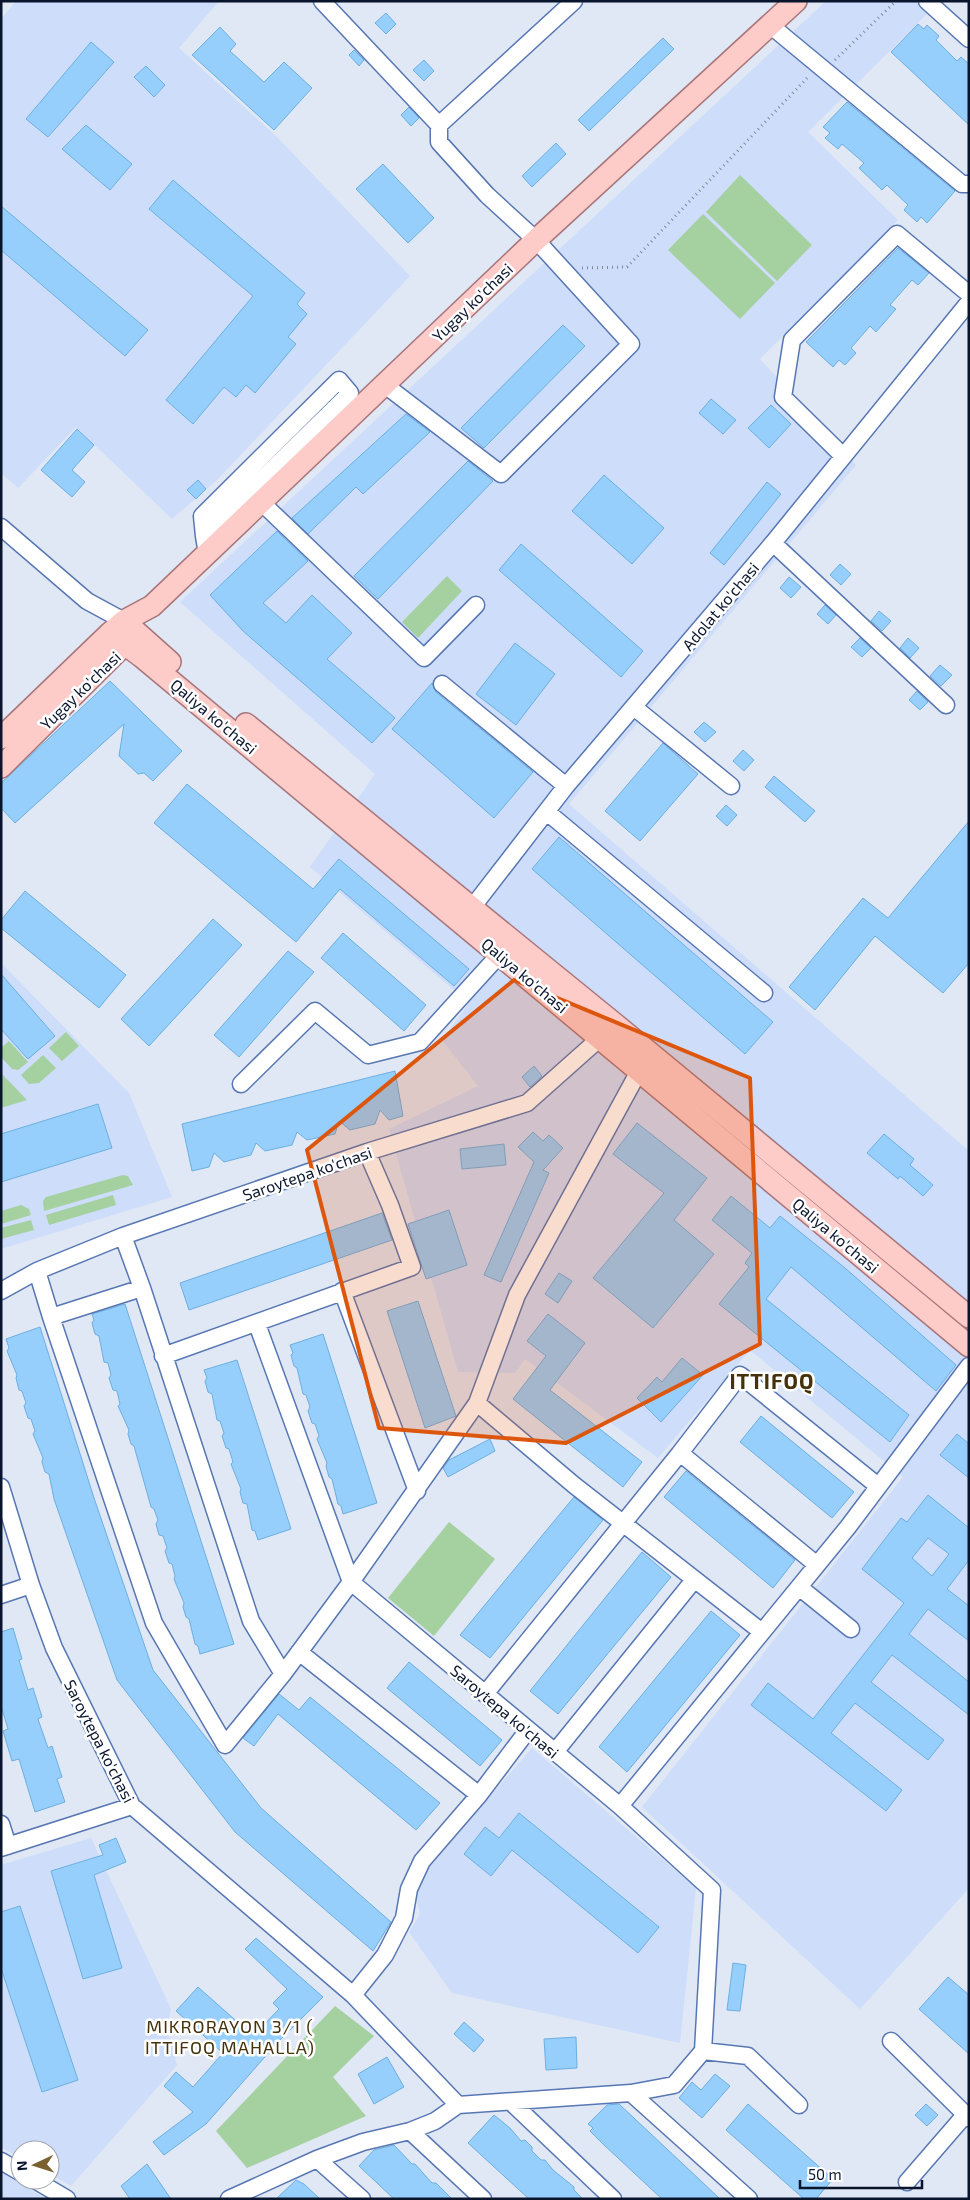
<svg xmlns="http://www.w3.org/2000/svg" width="970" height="2200" font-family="'Exo 2',sans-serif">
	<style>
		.built { fill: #cdddfa }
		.green { fill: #a5d0a0 }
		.building { fill: #96cffb; stroke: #6cafe1; fill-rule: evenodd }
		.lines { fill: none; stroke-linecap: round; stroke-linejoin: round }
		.minor-casing { stroke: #5777b3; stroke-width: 19 }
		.major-casing { stroke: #a7757a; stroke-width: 24 }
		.path { stroke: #838c9f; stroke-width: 3; stroke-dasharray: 1 4; stroke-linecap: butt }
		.minor { stroke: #fff; stroke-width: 16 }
		.major { stroke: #fdcbc8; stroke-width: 21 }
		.marked { fill: #dd560e; fill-opacity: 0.2; stroke: #dd560e; stroke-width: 4; stroke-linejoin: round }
		.labels { text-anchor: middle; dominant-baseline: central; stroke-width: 5; stroke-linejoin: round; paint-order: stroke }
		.street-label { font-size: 16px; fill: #09152d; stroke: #fff }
		.neighbourhood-label { font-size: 18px; letter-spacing: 1px; fill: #45320a; stroke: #fff }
		.district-label { font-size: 21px; font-weight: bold; letter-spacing: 1px; fill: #45320a; stroke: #fff }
	</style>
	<rect width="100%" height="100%" fill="#e0e7f5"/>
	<path class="built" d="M16,1H219L179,48L277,137L410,276L217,480L172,519L76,427L18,488L1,473V19Z
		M826,1H915L928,13L808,132L898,220L760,359L856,465L569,804L969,1151V1888L860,2009L642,1807L903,1477L750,1350L658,1458L525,1359L515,1373L458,1372L389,1129L478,1086L442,1040L469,1003L310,867L375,774L180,602Z
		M1,963L129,1093L172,1197L1,1249Z
		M532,1748L696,1888L680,2043L452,1993L409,1932L420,1914L413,1885Z
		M91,1838L171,2009L166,2034L183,2051L175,2059L177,2065L71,2186L50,2174V2150H20V2158L1,2147V1865Z
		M1,2172L46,2199H1Z"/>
	<path class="green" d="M740,175L812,245L777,281L706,212Z
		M703,214L775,283L740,319L668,250Z
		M447,576L462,591L418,638L402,622Z
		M66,1032L79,1046L62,1061L49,1048Z
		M9,1041L28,1062L18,1070L12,1069L1,1057V1048Z
		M43,1055L56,1068L39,1083L29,1084L21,1075Z
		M1,1073L27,1100L1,1108Z
		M123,1175L128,1176L133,1185L44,1211L43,1201L46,1197Z
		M113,1195L116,1205L49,1225L46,1215Z
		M21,1205L29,1209L31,1215L1,1224V1211Z
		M31,1220L34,1230L1,1239V1228Z
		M449,1522L495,1559L434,1636L388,1598Z
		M335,2006L374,2036L333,2077L366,2116L247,2168L216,2131Z"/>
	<path class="building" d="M386,13L396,24L386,34L375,23Z
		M918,24L924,29L927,25L939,36L936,40L957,61L961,57L969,64V125L891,52Z
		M220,27L236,44L230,51L264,82L284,62L312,88L274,130L192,55Z
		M663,38L674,49L589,131L578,120Z
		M91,42L114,62L48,137L26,119Z
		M354,50L364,60L359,66L349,55Z
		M424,60L434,71L424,81L413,70Z
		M146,66L165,85L154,97L134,77Z
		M847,102L955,191L927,223L921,217L917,222L904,210L908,205L887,185L882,190L859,168L864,163L842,144L838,149L825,138L830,133L823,127Z
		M409,107L419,118L411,126L401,115Z
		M86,125L132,164L110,190L62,149Z
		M556,143L566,154L532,187L522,176Z
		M383,164L434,218L408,243L356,189Z
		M173,180L305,293L297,304L307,314L288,337L296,344L255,393L246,385L236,397L224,387L193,424L166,400L253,296L149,209Z
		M1,206L148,330L125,356L1,250Z
		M898,248L929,273L918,285L912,280L890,305L896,309L876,332L870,326L851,348L856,353L845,365L839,360L833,367L806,342Z
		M563,325L585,346L484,448L461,428Z
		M711,399L736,420L723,434L699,413Z
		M771,405L791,424L769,448L748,428Z
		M406,414L430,432L363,494L356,487L308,534L292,518Z
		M77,429L94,445L72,470L85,482L72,497L41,470Z
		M468,461L493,481L378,599L354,576Z
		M604,475L664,528L632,564L572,511Z
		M198,480L206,489L196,499L187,490Z
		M767,482L781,494L724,565L710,553Z
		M277,531L308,561L263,603L286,623L312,595L352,633L327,659L395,718L372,743L243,631L210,595Z
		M521,544L643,651L621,677L499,570Z
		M840,564L851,574L841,585L830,575Z
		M789,577L801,587L791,598L780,588Z
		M825,605L836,615L828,624L817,614Z
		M879,611L891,621L882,631L871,621Z
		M860,638L871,648L862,657L851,647Z
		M908,638L919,648L910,658L900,648Z
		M515,643L555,674L516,725L476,694Z
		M940,665L952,675L941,686L930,676Z
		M110,681L182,751L153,781L144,773L138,774L119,756L124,724L15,823L1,808V783Z
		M432,683L436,692L533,772L494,818L392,729Z
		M917,691L928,702L920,710L909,700Z
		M704,722L716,732L705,742L694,732Z
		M663,743L698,774L640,841L605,811Z
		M743,750L754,760L744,771L733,761Z
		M774,776L815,811L805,822L765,787Z
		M187,784L313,889L339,859L469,969L454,986L340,889L296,942L154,823Z
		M726,805L737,815L727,826L716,816Z
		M969,821V963L943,993L875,936L815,1010L789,987L863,898L888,918Z
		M559,837L773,1022L745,1054L532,869Z
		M25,891L126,975L99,1008L1,928V920Z
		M213,919L242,945L149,1046L121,1019Z
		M343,933L426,1005L404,1031L321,958Z
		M288,951L314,972L239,1057L214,1035Z
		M1,974L55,1036L28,1059L1,1029Z
		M534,1066L542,1076L530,1087L522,1077Z
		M395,1071L403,1116L389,1120L380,1110L375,1124L350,1130L339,1121L335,1134L307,1140L297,1132L292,1145L265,1151L256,1143L251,1155L224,1162L214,1153L209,1167L192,1171L182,1124Z
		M98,1104L112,1148L1,1182V1134Z
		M637,1123L707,1178L674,1220L714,1254L653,1328L593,1278L664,1193L613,1154Z
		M533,1132L543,1141L549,1135L563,1148L543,1170L549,1173L501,1282L484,1275L534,1162L518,1147Z
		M884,1134L914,1159L910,1165L933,1185L923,1196L900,1176L898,1179L867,1153Z
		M504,1144L506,1165L462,1169L460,1149Z
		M731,1196L770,1228L780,1216L845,1268L956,1365L936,1391L791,1267L766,1299L909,1415L890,1442L719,1304L749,1267L745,1263L752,1253L712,1220Z
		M449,1210L467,1265L426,1279L408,1224Z
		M382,1213L392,1240L189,1310L180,1283Z
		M559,1273L572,1281L558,1303L545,1294Z
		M418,1301L456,1416L425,1428L387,1311Z
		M125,1304L234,1644L200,1654L198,1646L195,1644L189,1619L186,1617L183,1607L184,1603L174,1579L175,1576L172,1564L169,1563L165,1551L167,1548L163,1536L159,1535L156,1524L158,1520L154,1509L151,1507L134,1446L131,1444L128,1434L129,1430L118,1406L120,1404L117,1391L113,1390L109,1378L111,1375L108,1363L104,1362L99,1336L95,1334L92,1323L94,1320L92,1314Z
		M548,1314L585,1343L550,1390L642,1462L623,1487L513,1399L546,1356L527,1341Z
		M40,1327L94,1498L153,1670L261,1808L391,1922L373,1951L235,1832L117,1680L54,1499L49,1474L45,1472L42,1462L43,1458L33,1434L35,1431L31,1419L28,1418L24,1406L26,1403L22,1391L19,1390L16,1378L17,1375L7,1351L9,1348L6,1339Z
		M323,1334L377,1503L343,1514L341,1506L338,1504L332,1479L329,1477L326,1466L327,1463L317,1439L319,1436L315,1424L312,1423L308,1411L310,1407L306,1395L303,1394L297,1368L294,1366L291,1355L293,1353L290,1345Z
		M682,1358L703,1375L661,1422L637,1398L657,1377L662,1382Z
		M237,1360L291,1529L258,1540L255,1531L252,1530L247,1504L243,1503L240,1492L241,1489L231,1464L233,1462L229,1449L226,1448L222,1436L224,1433L220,1421L217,1420L212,1394L208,1392L205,1381L207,1378L204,1370Z
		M761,1416L854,1492L832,1518L740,1442Z
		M957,1434L969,1444V1478L940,1455Z
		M490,1439L495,1451L448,1477L443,1468L449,1460Z
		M686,1471L795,1560L773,1588L664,1497Z
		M928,1495L969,1528V1560L947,1589L969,1606V1641L928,1609L909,1634L969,1682V1715L892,1655L871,1682L944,1740L928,1760L855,1703L831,1733L902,1790L886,1811L751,1705L768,1683L813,1719L904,1603L862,1569L901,1518L907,1522ZM928,1538L949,1554L932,1576L912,1558Z
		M574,1497L603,1520L490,1658L460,1635Z
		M642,1552L671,1577L558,1714L530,1691Z
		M711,1611L740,1635L627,1772L599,1747Z
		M13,1628L22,1659L19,1660L28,1690L33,1688L42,1717L38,1719L48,1748L52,1746L62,1777L57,1779L65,1802L35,1812L19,1759L12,1761L3,1731L8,1729L1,1706V1632Z
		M409,1662L502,1740L480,1766L387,1688Z
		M279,1694L299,1710L310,1697L440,1803L416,1830L278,1714L254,1746L243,1738Z
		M519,1813L659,1927L638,1953L512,1850L491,1876L464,1854L485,1827L499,1838Z
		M116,1838L126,1862L94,1875L122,1968L83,1979L51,1871L103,1855L99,1845Z
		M20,1906L78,2080L42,2092L1,1968V1912Z
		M256,1938L323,1997L278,2042L206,2124L164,2155L153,2142L193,2112L164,2086L176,2072L193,2087L223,2053L176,2011L198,1987L251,2034L255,2029L257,2032L279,2009L273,2003L287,1989L245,1949Z
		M733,1963L746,1965L740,2011L727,2010Z
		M948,1977L969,1995V2054L919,2009Z
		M464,2022L484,2040L474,2052L454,2034Z
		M576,2037L577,2068L546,2070L544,2039Z
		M387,2057L404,2087L374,2104L358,2074Z
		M715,2074L730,2086L702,2118L679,2098L692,2082L701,2090Z
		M619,2104L700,2180L720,2199H662L603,2144L590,2131L593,2128L588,2124L607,2105Z
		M748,2104L833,2179L816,2199H804L726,2130Z
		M926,2104L938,2115L927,2126L915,2115Z
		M494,2115L510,2128L521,2141L525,2140L532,2147V2151L541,2160H545L553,2170L574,2187V2190L583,2199H529L468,2143Z
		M394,2145L412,2164H415L432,2183H436L452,2199H394L359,2166L374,2150Z
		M147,2164L171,2199H130L121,2186Z
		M296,2180L304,2184L320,2199H276Z"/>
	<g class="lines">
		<g class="minor-casing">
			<path id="minor" d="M322,1L439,125V142L487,195L536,240L631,344L501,474L385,385
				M927,1L969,39
				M770,25L962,184H969
				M439,125L574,1
				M843,456L783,397L792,340L897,234L969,294
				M261,502L424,658L476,605
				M1,527L87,601L124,621
				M204,536L202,516L339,380L350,393L204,536L207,554
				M773,543L946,705
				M442,684L566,786
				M635,708L731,786
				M547,812L764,993
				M471,909L566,786L773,543L969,302
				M639,1071L517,1295L477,1403L574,1485L762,1632
				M241,1084L315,1011L368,1055L420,1042L500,954
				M123,1236L142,1288
				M37,1271L51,1317
				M1,1291L37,1271L123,1236L367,1152L527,1103L608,1031
				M342,1291L417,1491
				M257,1324L351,1582L283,1674L225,1745L154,1623L51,1317L142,1288L251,1621L283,1674
				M163,1356L412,1267L390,1205L367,1152
				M477,1403L351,1582L620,1806
				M680,1453L740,1375L878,1486
				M1,1487L31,1585L54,1648L132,1806L353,1995
				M799,1587L851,1629
				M1,1595L31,1585
				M485,1694L680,1453L817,1565
				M555,1752L694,1580
				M479,1795L528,1730
				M1,1824L8,1846
				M1,1848L132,1806
				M891,2041L969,2118
				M703,2051L748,2056L799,2105
				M631,2093L749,2199
				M511,2102L613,2199
				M458,2105L631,2093L674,2085L703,2051L712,1890L620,1806L848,1527L969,1366
				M410,2131L483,2199
				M317,2159L362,2199
				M1,2161L20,2172
				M35,2180L67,2199
				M907,2182L965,2115
				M229,2199L317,2159L363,2142L410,2131L435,2121L458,2105L353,1995L385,1955L404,1918L409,1889L422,1861L479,1795L299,1652"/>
		</g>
		<g class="major-casing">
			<path id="major" d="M124,621L170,662
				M110,633L142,657L969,1346
				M246,724L616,1025L969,1317
				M1,738L110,633L124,621L152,606L536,240L796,1
				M1,767L134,635"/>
		</g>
		<path class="path" d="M835,60L896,1
			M582,268L627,267L809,76"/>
		<use href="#minor" class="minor"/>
		<use href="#major" class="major"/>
	</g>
	<path class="marked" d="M514,980L750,1078L760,1344L566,1443L379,1428L307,1150Z"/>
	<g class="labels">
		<g class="street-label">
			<text transform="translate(472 302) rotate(-44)">Yugay ko'chasi</text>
			<text transform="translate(720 606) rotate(-50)">Adolat ko'chasi</text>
			<text transform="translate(80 690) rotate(-44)">Yugay ko'chasi</text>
			<text transform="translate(214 716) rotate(40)">Qaliya ko'chasi</text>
			<text transform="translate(525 975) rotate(40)">Qaliya ko'chasi</text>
			<text transform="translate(307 1173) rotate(-19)">Saroytepa ko'chasi</text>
			<text transform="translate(836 1235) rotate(40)">Qaliya ko'chasi</text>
			<text transform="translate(505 1711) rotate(40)">Saroytepa ko'chasi</text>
			<text transform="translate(100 1741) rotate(63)">Saroytepa ko'chasi</text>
		</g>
		<g class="neighbourhood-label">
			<text x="230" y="2026">MIKRORAYON 3/1 (<tspan x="230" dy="21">ITTIFOQ MAHALLA)</tspan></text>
		</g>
		<g class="district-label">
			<text x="772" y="1380">ITTIFOQ</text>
		</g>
	</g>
	<rect width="970" height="2200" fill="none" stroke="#09152d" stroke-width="5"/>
	<g transform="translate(35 2165) rotate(266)"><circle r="24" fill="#ffffff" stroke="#9da1ab"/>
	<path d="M0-4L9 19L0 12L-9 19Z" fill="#7a6132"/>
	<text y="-8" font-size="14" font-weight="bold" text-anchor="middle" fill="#09152d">N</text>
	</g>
	<path d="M800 2180v8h122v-8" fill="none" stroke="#09152d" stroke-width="2.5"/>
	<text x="808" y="2180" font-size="15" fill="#09152d" stroke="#ffffff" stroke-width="4" paint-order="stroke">50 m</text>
</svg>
